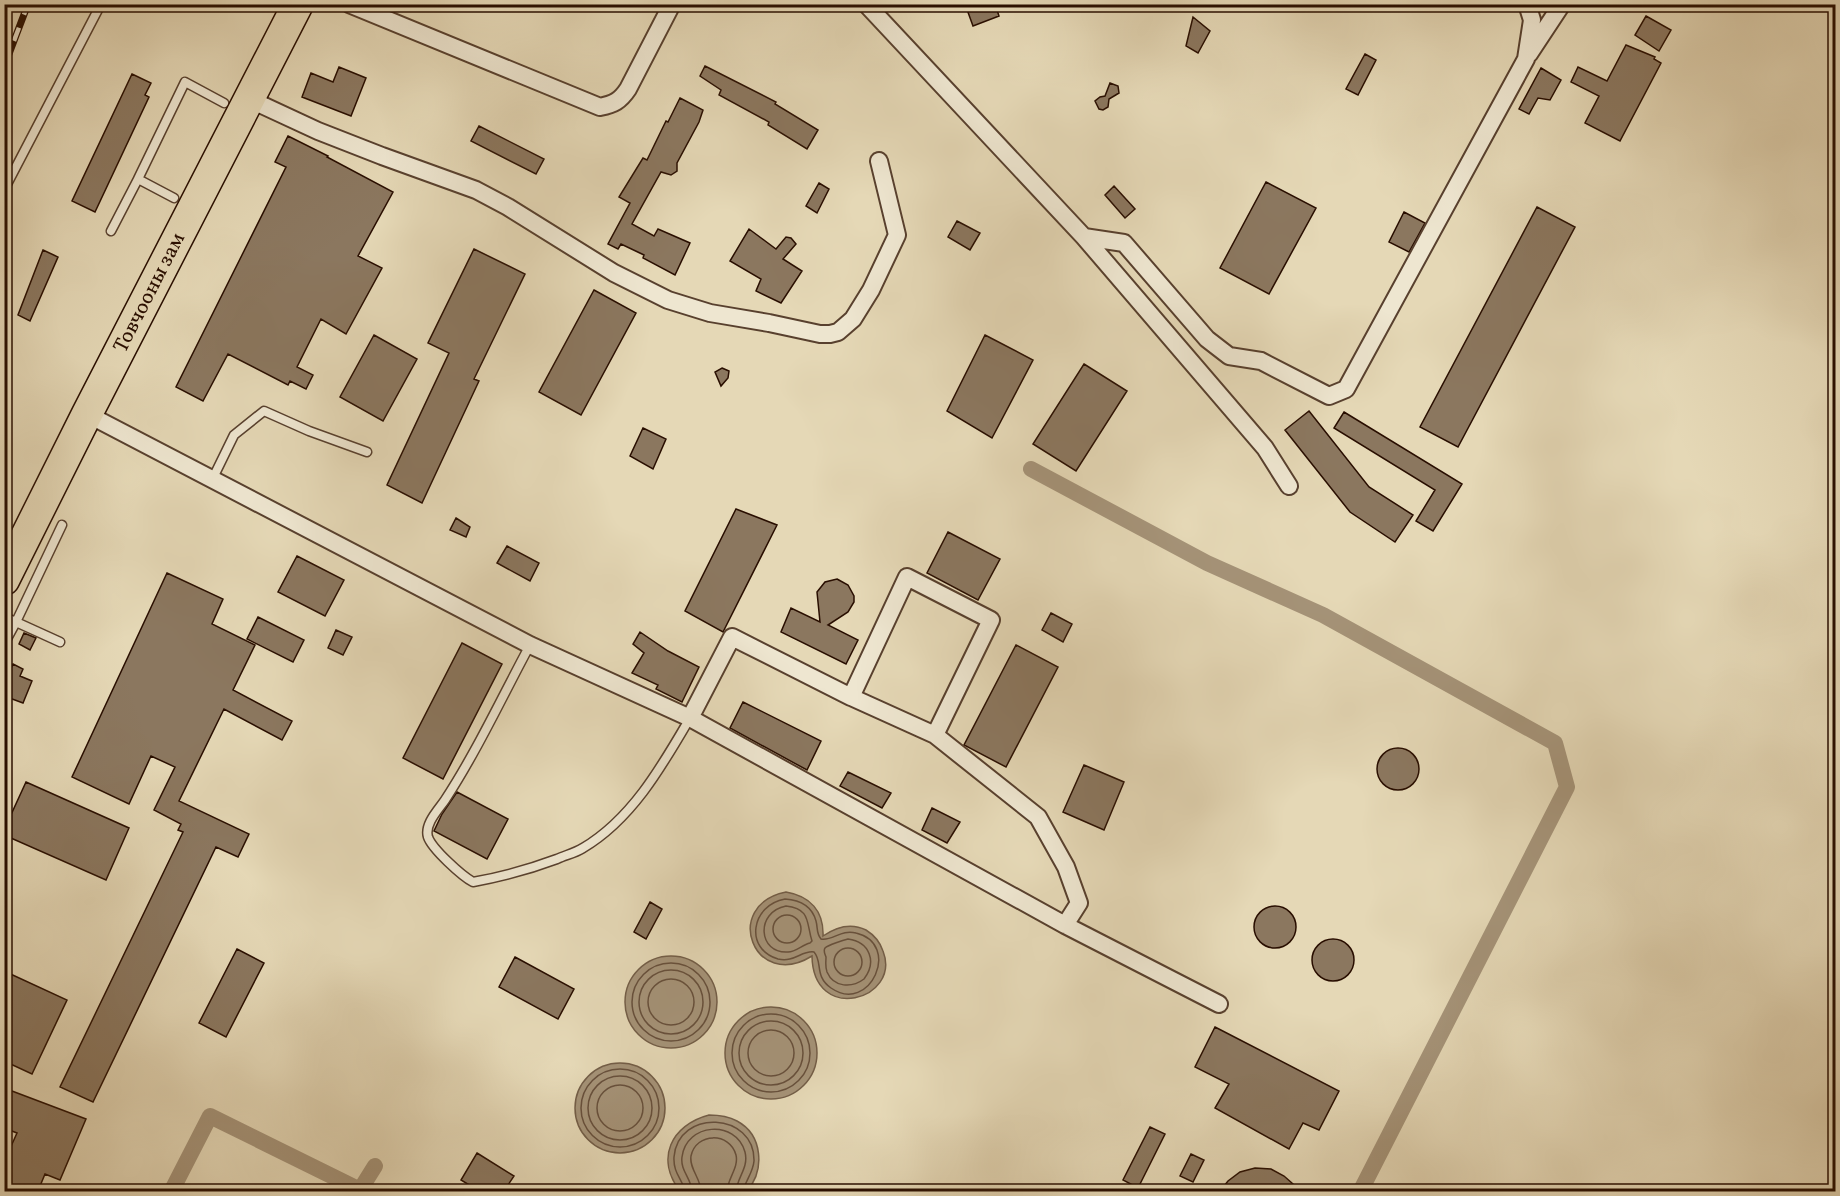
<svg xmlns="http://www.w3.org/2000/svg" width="1840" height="1196" font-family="Vollkorn,serif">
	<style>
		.water { fill: #a59378; stroke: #735e48; stroke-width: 1.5 }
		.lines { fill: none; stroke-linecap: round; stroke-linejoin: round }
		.shore { stroke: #67503c; stroke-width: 1.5 }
		.canal { stroke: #a59378; stroke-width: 16 }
		.building { fill: #8b775f; stroke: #290e00; stroke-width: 1.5 }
		.lane-casing { stroke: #58402e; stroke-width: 11 }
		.street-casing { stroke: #58402e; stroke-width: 20 }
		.highway-casing { stroke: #290e00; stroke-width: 33 }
		.lane { stroke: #eee6d0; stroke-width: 8 }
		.street { stroke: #eee6d0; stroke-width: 16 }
		.highway { stroke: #e5d8b6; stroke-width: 30 }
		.rail-casing { stroke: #290e00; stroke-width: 7 }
		.rail { stroke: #eee6d0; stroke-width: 4.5; stroke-dasharray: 14; stroke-linecap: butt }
		.labels { text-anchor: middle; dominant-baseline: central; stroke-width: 6; stroke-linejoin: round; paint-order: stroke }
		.street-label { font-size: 21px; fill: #290e00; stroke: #eee6d0 }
	</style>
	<rect width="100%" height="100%" fill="#e5d8b6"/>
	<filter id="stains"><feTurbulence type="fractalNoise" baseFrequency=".00333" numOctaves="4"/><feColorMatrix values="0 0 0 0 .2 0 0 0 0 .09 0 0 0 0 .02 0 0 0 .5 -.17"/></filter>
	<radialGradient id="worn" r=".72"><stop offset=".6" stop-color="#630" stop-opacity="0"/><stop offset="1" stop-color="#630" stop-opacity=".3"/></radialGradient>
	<path class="water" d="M786,892C810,896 824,911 823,936C836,927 850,922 866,930C874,935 880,942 883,951C902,1000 813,1025 812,956C754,992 721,905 786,892Z
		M625 1002a46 46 0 1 1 92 0a46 46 0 1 1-92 0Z
		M725 1053a46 46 0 1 1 92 0a46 46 0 1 1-92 0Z
		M575 1108a45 45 0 1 1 90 0a45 45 0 1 1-90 0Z
		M709,1115C719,1115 728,1116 737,1121C763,1135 765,1170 747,1191H680C655,1159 671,1125 709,1115Z"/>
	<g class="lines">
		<path class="shore" d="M785,899C799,900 812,906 816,921C818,928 816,933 821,939C833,941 841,929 856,933C902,944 870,1015 831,988C814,976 823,962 814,952C802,950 794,963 778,959C744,949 751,905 785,899Z
			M786,906C811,909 806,922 812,941L810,943C802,945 796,952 788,952C758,954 755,912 786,906Z
			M773 929a14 14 0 1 1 28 0a14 14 0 1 1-28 0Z
			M848,939C870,942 877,962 864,979C852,988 834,988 827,972C825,967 826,962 826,957C825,954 823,951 825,948C828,945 844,940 848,939Z
			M834 962a14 14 0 1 1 28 0a14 14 0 1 1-28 0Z
			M632 1002a39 39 0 1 1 78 0a39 39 0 1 1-78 0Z
			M639 1002a32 32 0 1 1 64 0a32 32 0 1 1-64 0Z
			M648 1002a23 23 0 1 1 46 0a23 23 0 1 1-46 0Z
			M732 1053a39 39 0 1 1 78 0a39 39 0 1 1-78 0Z
			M739 1053a32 32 0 1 1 64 0a32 32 0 1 1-64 0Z
			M748 1053a23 23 0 1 1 46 0a23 23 0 1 1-46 0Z
			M581 1108a39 39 0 1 1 78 0a39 39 0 1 1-78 0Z
			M588 1108a32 32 0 1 1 64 0a32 32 0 1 1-64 0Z
			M597 1108a23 23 0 1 1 46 0a23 23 0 1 1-46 0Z
			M685,1192C683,1179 673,1174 674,1157C678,1108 755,1112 754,1161C753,1173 745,1181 743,1192
			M692,1192C692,1179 680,1171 682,1157C686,1123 736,1119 745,1152C749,1168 737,1177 736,1192
			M701,1192C701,1178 689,1169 691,1156C696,1132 730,1132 736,1155C739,1168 727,1179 727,1192"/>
		<path class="canal" d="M1031,469L1207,563L1323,615L1555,743L1567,787L1360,1192
			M171,1192L210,1116L360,1190L375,1166"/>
	</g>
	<path class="building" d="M965,4H995L999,16L973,26Z
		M1646,16L1671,30L1659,51L1635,35Z
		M1193,17L1210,31L1198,53L1186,46Z
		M1626,45L1655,57L1654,59L1661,63L1620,141L1585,123L1599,96L1571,82L1578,67L1607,81Z
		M1365,54L1376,60L1358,95L1346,89Z
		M705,66L776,102L775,104L818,130L807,149L768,125L769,122L719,95L721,90L700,76Z
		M339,67L366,78L351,116L302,97L311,73L333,82Z
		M1541,68L1561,80L1550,100L1538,98L1529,114L1519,109Z
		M132,74L151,83L145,95L149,97L95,212L72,201Z
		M1110,83L1118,86L1119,93L1109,99L1108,107L1103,110L1099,109L1095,101L1100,97L1105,96Z
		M680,98L703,110L699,122L677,163V171L671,175L661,172L632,224L654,236L658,229L690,243L675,275L643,258L644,255L621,244L618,249L608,244L630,203L619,197L643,158L647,160L666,121L668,122Z
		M479,126L544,159L536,174L471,141Z
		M288,136L328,156L327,157L393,192L358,256L382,268L346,334L321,319L297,367L313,375L306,389L290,381L288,385L228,354L203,401L176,387L286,167L275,162Z
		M1266,182L1316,208L1269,294L1220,268Z
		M819,183L829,189L817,213L806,206Z
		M1114,186L1135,209L1125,218L1105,195Z
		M1537,207L1575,227L1458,447L1420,427Z
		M1404,212L1425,223L1409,252L1389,242Z
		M957,221L980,233L970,250L948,237Z
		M749,229L776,249L786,237L791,238L796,244L783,259L802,271L781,303L756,291L761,279L730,261Z
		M474,249L525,274L474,379L479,381L422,503L387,485L449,353L428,343Z
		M43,250L58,257L30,321L18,315Z
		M594,290L636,313L581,415L539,392Z
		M374,335L417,359L383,421L340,397Z
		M985,335L1033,360L992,438L947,411Z
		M1084,364L1127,391L1076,471L1033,444Z
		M722,368L729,371L728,378L721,386L715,372Z
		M1309,411L1369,487L1413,515L1395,542L1350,512L1285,430Z
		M1344,412L1462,484L1433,531L1416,521L1435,490L1334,428Z
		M643,428L666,439L653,469L630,456Z
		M736,509L777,525L723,632L685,611Z
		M456,518L470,527L466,537L450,530Z
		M948,532L1000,559L978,600L927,573Z
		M507,546L539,563L530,581L497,563Z
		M297,556L344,580L325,616L278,592Z
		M167,573L223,599L212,624L255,645L233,690L292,721L282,740L224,709L179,801L249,834L238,857L216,847L93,1102L60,1087L183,832L178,830L181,824L154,810L175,767L151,756L129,804L72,777Z
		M837,579L848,585L854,596V602L848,612L828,625L858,640L846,664L781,632L791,608L820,622L817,592L825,582Z
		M1051,613L1072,624L1063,642L1042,630Z
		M258,617L304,640L293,662L247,639Z
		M336,630L352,637L343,655L328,648Z
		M640,632L668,651L699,667L682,702L656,689L658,685L632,673L644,653L633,644Z
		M24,633L36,638L30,650L19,644Z
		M462,643L502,664L443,779L403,758Z
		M1016,645L1058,667L1006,767L964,745Z
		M13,664L23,669L20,676L32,681L23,703L4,696V684Z
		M743,702L821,741L807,770L730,728Z
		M1377 769a21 21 0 1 1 42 0a21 21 0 1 1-42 0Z
		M1084,765L1124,782L1104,830L1063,812Z
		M848,772L891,793L882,808L840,786Z
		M26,782L129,828L106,880L4,835V830Z
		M457,792L508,819L487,859L434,831L442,814Z
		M932,808L960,822L947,843L922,830Z
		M650,902L662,909L646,939L634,932Z
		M1254 927a21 21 0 1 1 42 0a21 21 0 1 1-42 0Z
		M1312 960a21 21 0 1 1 42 0a21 21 0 1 1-42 0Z
		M237,949L264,963L226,1037L199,1023Z
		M515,957L574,989L558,1019L499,987Z
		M4,971L67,1000L32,1074L4,1061Z
		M1215,1027L1339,1091L1319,1130L1303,1123L1289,1149L1215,1108L1229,1084L1195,1067Z
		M4,1088L86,1119L60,1180L45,1174L38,1191H4V1162L17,1133L4,1128Z
		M1150,1127L1165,1134L1138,1188L1123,1180Z
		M477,1153L514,1176L504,1191H479L461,1180Z
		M1191,1154L1204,1160L1193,1182L1180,1176Z
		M1255,1168L1271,1169L1284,1176L1301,1191H1220L1228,1181L1240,1172Z"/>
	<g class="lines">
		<g class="lane-casing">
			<path id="lane" d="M138,179L185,82L224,103
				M4,190L101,4
				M111,231L138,179L174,198
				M212,480L234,435L264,411L309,431L367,452
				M4,617L16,622L4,644
				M60,642L16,622L62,525
				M530,645C502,697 477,751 445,800C439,809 424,824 428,837C432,849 462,876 473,882C502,877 530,869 557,859C566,855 575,853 583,848C632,819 662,766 690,718"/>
		</g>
		<g class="street-casing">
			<path id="street" d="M349,4L600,107C614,104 620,101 628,89L672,4
				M866,4L1084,237L1265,448L1289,486
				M1529,54L1562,4
				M249,99L318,131L382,156L476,190L508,207L614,273L668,300L710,313L769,323L820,334H830L838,332L853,319L871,290L897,235L879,161
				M1084,237L1124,243L1207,339L1229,356L1261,361L1329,396L1346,389L1526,59L1532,20L1527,4
				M87,414L530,645L690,718L1065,925L1219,1004
				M690,718L732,637L851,697L907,577L991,620L935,735L851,697
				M935,735L1038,817L1066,867L1079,903L1065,925"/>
		</g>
		<g class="highway-casing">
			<g id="highway">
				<path id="s1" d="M4,580L87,414L298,4"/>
			</g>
		</g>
		<use href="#lane" class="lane"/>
		<use href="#street" class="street"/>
		<use href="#highway" class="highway"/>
		<g class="rail-casing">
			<path id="rail" d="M4,67L28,4"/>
		</g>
		<use href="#rail" class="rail"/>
	</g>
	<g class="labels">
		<g class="street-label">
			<text stroke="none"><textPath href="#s1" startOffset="322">Товчооны зам</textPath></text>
		</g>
	</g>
	<rect width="1840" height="1196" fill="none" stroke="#e5d8b6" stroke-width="24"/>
	<rect x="6" y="6" width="1828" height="1184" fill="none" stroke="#290e00" stroke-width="3"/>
	<rect x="12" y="12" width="1816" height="1172" fill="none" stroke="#290e00" stroke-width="1.5"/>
	<rect width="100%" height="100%" filter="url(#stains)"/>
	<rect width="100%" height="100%" fill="url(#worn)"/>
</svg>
